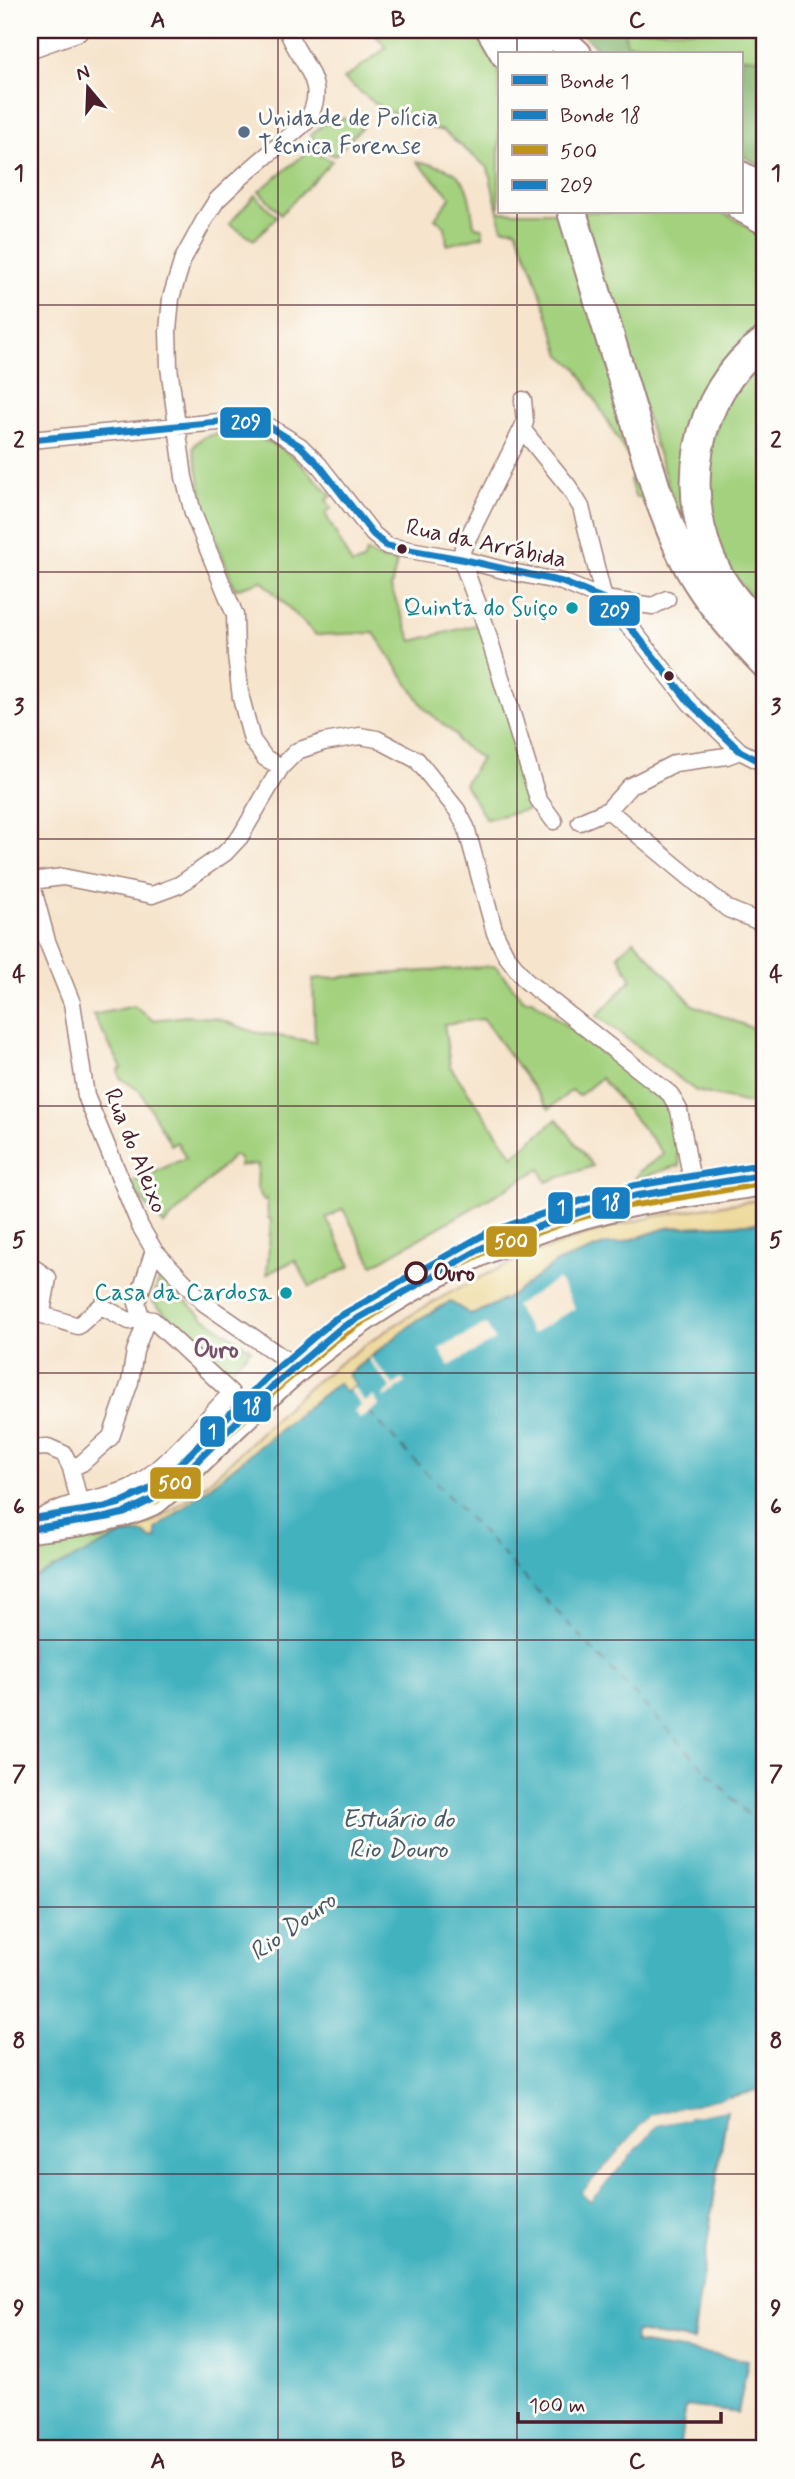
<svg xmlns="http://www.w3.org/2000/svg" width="795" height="2479" font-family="Mynerve,sans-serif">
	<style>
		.green { fill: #a3d17e; stroke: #767854; stroke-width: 2 }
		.forest { fill: #82b36d; stroke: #66694c; stroke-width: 2 }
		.sand { fill: #eeda9e; stroke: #9c7c64; stroke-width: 2 }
		.water { fill: #43b2bf; stroke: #466875; stroke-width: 2 }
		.pier { fill: #f6e4cc }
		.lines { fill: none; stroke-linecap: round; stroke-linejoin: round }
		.ferry { stroke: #475a66; stroke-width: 2; stroke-dasharray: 9 7; stroke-linecap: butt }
		.street-casing { stroke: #a0827c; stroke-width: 19 }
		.secondary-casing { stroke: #a0827c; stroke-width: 24 }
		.primary-casing { stroke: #a0827c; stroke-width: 28 }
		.highway-casing { stroke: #a0827c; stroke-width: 32 }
		.street { stroke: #fff; stroke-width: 16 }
		.secondary { stroke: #fff; stroke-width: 21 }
		.primary { stroke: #fff; stroke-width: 24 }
		.highway { stroke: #fff; stroke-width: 28 }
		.bus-1-casing { stroke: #fdfcf7; stroke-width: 12 }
		.bus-2-casing { stroke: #fdfcf7; stroke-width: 12 }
		.bus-1 { stroke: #be931d; stroke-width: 7 }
		.bus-2 { stroke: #187ec2; stroke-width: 7 }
		.tram-1-casing { stroke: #fdfcf7; stroke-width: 12 }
		.tram-2-casing { stroke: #fdfcf7; stroke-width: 12 }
		.tram-1 { stroke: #187ec2; stroke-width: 7 }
		.tram-2 { stroke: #187ec2; stroke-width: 7 }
		.grid { fill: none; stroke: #4a1f2b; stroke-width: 2; stroke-opacity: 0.55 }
		.service-dot { fill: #5c6f8a; stroke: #fdfcf7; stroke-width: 2.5 }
		.bus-dot { fill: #4a1f2b; stroke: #fdfcf7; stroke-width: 2.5 }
		.culture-dot { fill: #0f9aa8; stroke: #fdfcf7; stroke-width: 2.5 }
		.stop-dot { fill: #fdfcf7; stroke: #4a1f2b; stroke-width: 3.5 }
		.labels { text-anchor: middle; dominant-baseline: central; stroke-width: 6; stroke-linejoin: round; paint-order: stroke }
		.service-label { font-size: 24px; fill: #4e5e75; stroke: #fdfcf7; text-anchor: start }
		.street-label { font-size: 24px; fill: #4a1f2b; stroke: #fdfcf7 }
		.culture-label { font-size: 24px; fill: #0d838f; stroke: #fdfcf7; text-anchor: end }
		.stop-label { font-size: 24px; font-weight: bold; fill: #4a1f2b; stroke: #fdfcf7; text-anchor: start }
		.neighbourhood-label { font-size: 26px; font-weight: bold; fill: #76516b; stroke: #fdfcf7 }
		.water-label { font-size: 26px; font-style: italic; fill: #475a66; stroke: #fdfcf7 }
		.line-badge { stroke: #fdfcf7; stroke-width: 2.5 }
		.badge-label { font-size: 19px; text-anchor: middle; font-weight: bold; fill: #fff }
		.neatline { fill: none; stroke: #4a1f2b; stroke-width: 2.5 }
		.grid-label { font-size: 23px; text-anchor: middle; font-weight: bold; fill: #4a1f2b }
	</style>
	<rect width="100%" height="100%" fill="#fdfcf7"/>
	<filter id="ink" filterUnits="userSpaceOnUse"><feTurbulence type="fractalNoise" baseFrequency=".0143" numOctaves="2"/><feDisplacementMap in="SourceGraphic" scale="14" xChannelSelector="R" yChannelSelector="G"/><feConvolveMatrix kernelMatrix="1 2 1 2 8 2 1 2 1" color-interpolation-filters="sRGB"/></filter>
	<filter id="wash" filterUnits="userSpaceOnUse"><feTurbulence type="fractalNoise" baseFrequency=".00686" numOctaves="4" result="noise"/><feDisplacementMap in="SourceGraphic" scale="28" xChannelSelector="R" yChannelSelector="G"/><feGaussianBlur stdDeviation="1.57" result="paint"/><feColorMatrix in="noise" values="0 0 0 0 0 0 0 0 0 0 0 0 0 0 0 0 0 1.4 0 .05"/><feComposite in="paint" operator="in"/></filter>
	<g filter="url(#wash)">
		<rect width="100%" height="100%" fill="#f6e4cc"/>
		<path class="green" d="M372,30H479L499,64V212H562L657,523L640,497H635L630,480L638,474L577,368L561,355L533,270L516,229L502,228L488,168L443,131L411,123L377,105L344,79L386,48Z
			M577,30H765V168L741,155V54H604Z
			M340,118L348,119L362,127L335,156L318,147L311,135L325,123Z
			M310,150L332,161L281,214L259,191Z
			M417,162C467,169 467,181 474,225L483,229V236L447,245L445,227L435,218L451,197Z
			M255,195L277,217L254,240L229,224Z
			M582,212H722L765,237V328L710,396L708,570L686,542Z
			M765,357V614L723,563L706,499L710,444L729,397Z
			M247,434L279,446L301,464L332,496L326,500L332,508L325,513L352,565L363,561L367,552L380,559L397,561L391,588L412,641L480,624L539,807L486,819L464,784L481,759L458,742L456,735L425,709L374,633L316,635L262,581L235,589L206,512L193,448C202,429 229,434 247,434Z
			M634,940L693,1005L765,1033V1101L748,1103L696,1091L597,1016L632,979L618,955Z
			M495,966L524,1000H532L663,1099L672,1113L680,1166C664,1168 651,1176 635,1179L640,1171L664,1154L601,1078L579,1096L572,1090L549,1109L483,1019L444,1024L450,1066L513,1156L557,1119L593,1166L546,1182L540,1169L373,1265L343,1209L326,1218L351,1266L310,1287L295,1260L267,1274L271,1219L268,1218L267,1198L264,1201L257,1188L258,1164L239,1166L240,1160L234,1155L164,1225L132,1189L130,1183L186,1158L177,1142L171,1145L140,1091L120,1078L118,1070L122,1068L93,1015L134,1006L153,1020L186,1016L216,1018L254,1032L315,1042L313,979Z
			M160,1277L203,1317L251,1349L228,1373L152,1301Z
			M121,1534L122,1535L30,1580V1545Z"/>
		<path class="forest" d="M577,30H624L627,44L669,46L670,54H604Z
			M741,58H765V168L741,155Z"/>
		<path class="sand" d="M765,1199V1223L667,1228L621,1243L604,1245L556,1263L508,1298L472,1315L450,1302L419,1319L348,1374L356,1384L346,1393L212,1486L156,1529L158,1537L153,1540L143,1533L121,1534C198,1512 254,1431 315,1382C411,1306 520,1249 640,1220C681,1210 724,1205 765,1199Z"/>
		<path class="water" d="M765,1223V2089L651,2115L582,2193L590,2201L657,2125L687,2119V2117L727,2110L693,2340L636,2332L635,2343L748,2360L738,2413L686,2406L679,2449H30V1580L122,1535L143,1533L152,1540L157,1538L156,1529C218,1482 276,1431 338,1383L346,1393L356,1384L348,1375L419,1319L450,1302L472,1315L508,1298L556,1263L604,1245L621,1243L667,1228Z"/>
		<path class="pier" d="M558,1279L575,1308L532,1334L515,1306Z
			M486,1324L495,1340L449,1366L439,1349Z
			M370,1357L394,1385L402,1379L405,1383L386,1398L383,1395L391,1388L368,1359Z
			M353,1387L365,1402L373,1396L379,1405L360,1419L354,1411L361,1405L349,1390Z
			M729,2097L728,2101L653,2118L586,2193L590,2196L655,2122L684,2116L686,2113L727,2107V2110L688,2117V2119L657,2125L590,2201L582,2193L651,2115Z"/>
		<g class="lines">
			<path class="ferry" d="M369,1412L765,1833"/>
		</g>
	</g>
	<g filter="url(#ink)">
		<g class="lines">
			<g class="street-casing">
				<path id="street" d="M522,429L525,422L523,400
					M30,440L229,421L265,424L300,446L319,465L373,534L387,546L461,559L507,571L562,582L604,599L635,633L690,703L740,751L765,764
					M281,767L265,758L252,740L241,698L236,655L235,615L193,513L184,477L169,367L168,331L171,298L183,259L206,217L217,200L238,180L306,122C331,84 301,65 287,30
					M608,810L728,909L765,924
					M554,821L538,799L482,615L461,559L463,548L522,429L568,486L581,507L604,599L653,606L667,599
					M580,822L608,810L630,786L675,763L727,756L740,751
					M30,878L47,941L72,1003L86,1096L140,1226L154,1250L204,1303L299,1369
					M31,881L63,877L152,895L179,885L225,853L240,837L281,767L297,751L324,742L360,736L377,739L417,760L457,810L466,827L495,933L506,955L526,981L670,1094L679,1110L694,1193
					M30,1265L48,1278L42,1313
					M30,1311L78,1326L101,1306L129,1321L141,1318L153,1320L231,1393C206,1419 156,1479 125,1490C88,1503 65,1500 30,1525
					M30,1448L48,1447L64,1454L71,1468L79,1501
					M71,1468L82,1463L111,1437L130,1382L135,1351L144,1327L137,1303L154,1250"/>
			</g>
			<g class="secondary-casing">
				<path id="secondary" d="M30,47L78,30"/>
			</g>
			<g class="primary-casing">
				<path id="primary" d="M30,1530C76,1524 113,1521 156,1501C206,1458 250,1409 300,1368C391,1292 498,1235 614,1208C664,1196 715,1191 765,1183"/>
			</g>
			<g class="highway-casing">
				<path id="highway" d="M491,30L505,54
					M514,30L538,54
					M551,30L577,54
					M741,176L765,189
					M741,207L765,220
					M572,212L656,489C668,523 681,559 702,589C720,616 742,640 765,664
					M765,341C692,394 677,497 718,574C730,596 749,616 765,634"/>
			</g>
			<use href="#street" class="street"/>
			<use href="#secondary" class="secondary"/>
			<use href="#primary" class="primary"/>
			<use href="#highway" class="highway"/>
			<g class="bus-1-casing">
				<path id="bus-1" d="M30,1530L109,1517L156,1501L282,1384L335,1340L409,1291L488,1250L571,1220L614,1208L765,1183"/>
			</g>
			<g class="bus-2-casing">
				<path id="bus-2" d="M30,440L229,421L265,424L300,446L319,465L373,534L387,546L461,559L562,582L604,599L635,633L690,703L740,751L765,764"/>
			</g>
			<use href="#bus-1" class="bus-1"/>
			<use href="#bus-2" class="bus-2"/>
			<g class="tram-1-casing">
				<path id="tram-1" d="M30,1519L105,1507L120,1503L148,1490L175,1469L267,1377L335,1319L487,1233L586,1199L633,1186L765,1164"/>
			</g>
			<g class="tram-2-casing">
				<path id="tram-2" d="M32,1529L108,1517L124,1513L153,1499L182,1476L274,1385L341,1328L491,1243L589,1209L635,1196L765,1175"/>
			</g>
			<use href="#tram-1" class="tram-1"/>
			<use href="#tram-2" class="tram-2"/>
		</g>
	</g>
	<path class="grid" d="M278,30V2449M517,30V54M517,212V2449M30,305H765M30,572H765M30,839H765M30,1106H765M30,1373H765M30,1640H765M30,1907H765M30,2174H765"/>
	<circle class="service-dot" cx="244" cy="132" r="7"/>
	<g class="bus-dot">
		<circle cx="402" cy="549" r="6"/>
		<circle cx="669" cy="676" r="6"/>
	</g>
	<g class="culture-dot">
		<circle cx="572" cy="608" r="7"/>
		<circle cx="286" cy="1293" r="7"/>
	</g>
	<circle class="stop-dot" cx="416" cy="1273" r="10"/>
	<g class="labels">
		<g class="service-label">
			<text x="258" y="118">Unidade de Polícia<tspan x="258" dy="28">Técnica Forense</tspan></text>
		</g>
		<g class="street-label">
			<text transform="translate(486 544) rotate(12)">Rua da Arrábida</text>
			<text transform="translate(135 1151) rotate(68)">Rua do Aleixo</text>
		</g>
		<g class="culture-label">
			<text x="558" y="608">Quinta do Suiço</text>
			<text x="272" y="1293">Casa da Cardosa</text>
		</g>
		<g class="stop-label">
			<text x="433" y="1273">Ouro</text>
		</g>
		<g class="neighbourhood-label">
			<text x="216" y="1350">Ouro</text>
		</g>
		<g class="water-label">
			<text x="398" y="1820">Estuário do<tspan x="398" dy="30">Rio Douro</tspan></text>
			<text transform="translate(293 1927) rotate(-36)">Rio Douro</text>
		</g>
	</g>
	<g class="line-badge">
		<rect x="219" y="406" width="53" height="33" rx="7" fill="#187ec2"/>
		<rect x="588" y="594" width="53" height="33" rx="7" fill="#187ec2"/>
		<rect x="591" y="1186" width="40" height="34" rx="7" fill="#187ec2"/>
		<rect x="547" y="1191" width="27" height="34" rx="7" fill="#187ec2"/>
		<rect x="485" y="1225" width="53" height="33" rx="7" fill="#be931d"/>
		<rect x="232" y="1390" width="40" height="33" rx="7" fill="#187ec2"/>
		<rect x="199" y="1415" width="27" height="33" rx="7" fill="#187ec2"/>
		<rect x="149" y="1466" width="53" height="34" rx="7" fill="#be931d"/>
	</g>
	<g class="badge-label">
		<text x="246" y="429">209</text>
		<text x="615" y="617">209</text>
		<text x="611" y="1209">18</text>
		<text x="561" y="1214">1</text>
		<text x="511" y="1248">500</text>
		<text x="252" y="1413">18</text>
		<text x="212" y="1438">1</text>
		<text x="175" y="1490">500</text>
	</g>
	<rect width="795" height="2479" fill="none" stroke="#fdfcf7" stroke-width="77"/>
	<rect x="498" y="52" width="245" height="161" fill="#fdfcf7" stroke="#b5a4a5" stroke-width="2"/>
	<rect x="512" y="75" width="35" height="10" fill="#187ec2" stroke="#b5a4a5" stroke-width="2"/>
	<text x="560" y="88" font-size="21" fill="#4a1f2b">Bonde 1</text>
	<rect x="512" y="110" width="35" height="10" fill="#187ec2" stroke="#b5a4a5" stroke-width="2"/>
	<text x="560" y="122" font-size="21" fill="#4a1f2b">Bonde 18</text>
	<rect x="512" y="145" width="35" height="10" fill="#be931d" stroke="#b5a4a5" stroke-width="2"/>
	<text x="560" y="158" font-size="21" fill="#4a1f2b">500</text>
	<rect x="512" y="180" width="35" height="10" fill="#187ec2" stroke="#b5a4a5" stroke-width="2"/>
	<text x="560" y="192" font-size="21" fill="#4a1f2b">209</text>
	<g transform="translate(88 88) rotate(341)" stroke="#fdfcf7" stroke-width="5" paint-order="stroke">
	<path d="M0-5L12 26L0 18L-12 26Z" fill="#4a1f2b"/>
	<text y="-10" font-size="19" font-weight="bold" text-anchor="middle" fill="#4a1f2b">N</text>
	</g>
	<path d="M518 2412v10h203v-10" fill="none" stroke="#4a1f2b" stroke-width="3.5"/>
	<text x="529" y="2412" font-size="21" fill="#4a1f2b" stroke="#fdfcf7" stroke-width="5" paint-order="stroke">100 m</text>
	<rect x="38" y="38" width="718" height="2402" class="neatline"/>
	<g class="grid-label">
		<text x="158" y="27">A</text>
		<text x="398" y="27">B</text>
		<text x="637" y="27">C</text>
		<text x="19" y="180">1</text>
		<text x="776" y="180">1</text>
		<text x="19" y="447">2</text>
		<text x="776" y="447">2</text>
		<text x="19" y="714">3</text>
		<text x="776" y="714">3</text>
		<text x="19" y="981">4</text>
		<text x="776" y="981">4</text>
		<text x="19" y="1247">5</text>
		<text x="776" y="1247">5</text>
		<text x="19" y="1514">6</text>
		<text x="776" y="1514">6</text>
		<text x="19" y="1781">7</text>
		<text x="776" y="1781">7</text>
		<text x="19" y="2048">8</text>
		<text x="776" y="2048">8</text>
		<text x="19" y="2315">9</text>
		<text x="776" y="2315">9</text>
		<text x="158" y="2468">A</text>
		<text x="398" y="2468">B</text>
		<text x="637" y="2468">C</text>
	</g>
</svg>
